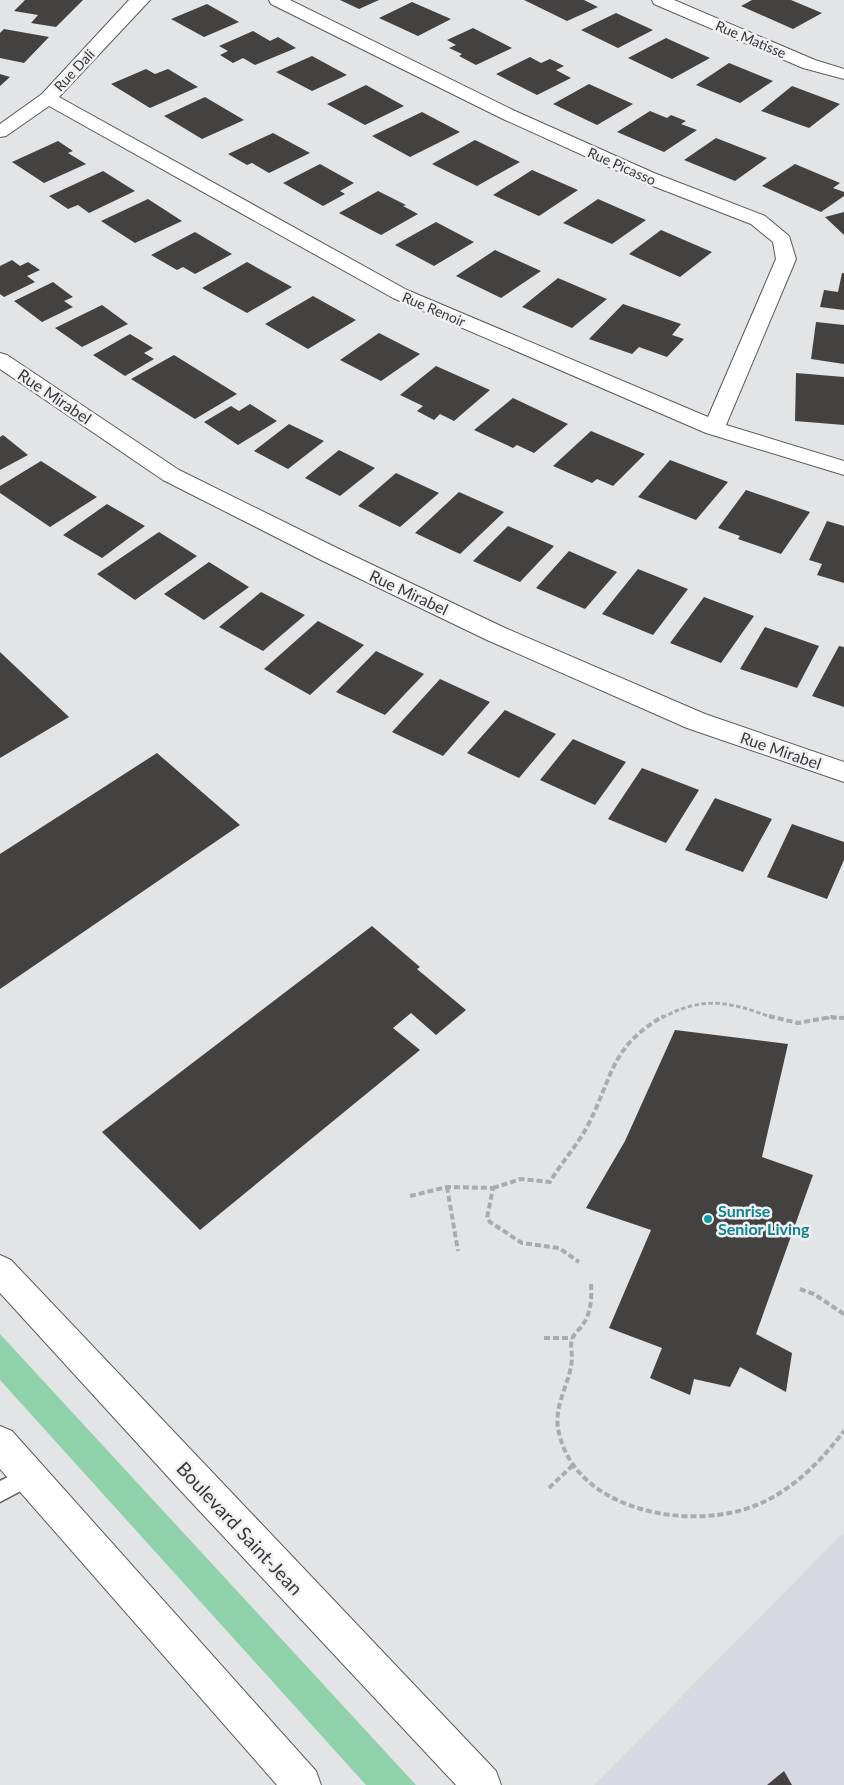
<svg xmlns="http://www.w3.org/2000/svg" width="844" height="1785" font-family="Lato,sans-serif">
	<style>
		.built { fill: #d7d8e2 }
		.green { fill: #8fd2aa }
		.building { fill: #444141 }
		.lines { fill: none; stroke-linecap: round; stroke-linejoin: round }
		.lane-casing { stroke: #5a5a5d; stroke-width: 3 }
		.street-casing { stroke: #5a5a5d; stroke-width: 2 }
		.secondary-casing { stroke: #5a5a5d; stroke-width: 2 }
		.path-far1 { stroke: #ababad; stroke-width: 3; stroke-dasharray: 4.5 2.5; stroke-linecap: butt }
		.path { stroke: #ababad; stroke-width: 4; stroke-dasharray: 6 3; stroke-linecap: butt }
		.lane { fill: #fff; fill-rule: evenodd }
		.street { fill: #fff; fill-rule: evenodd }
		.secondary { fill: #fff; fill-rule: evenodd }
		.culture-dot { fill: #0f9aa8; stroke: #f1f1f4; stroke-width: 2 }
		.labels { text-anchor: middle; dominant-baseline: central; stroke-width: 5; stroke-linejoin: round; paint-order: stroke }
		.far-street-label { font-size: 14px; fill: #39393a; stroke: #f1f1f4 }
		.street-label { font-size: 16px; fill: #39393a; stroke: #f1f1f4 }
		.culture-label { font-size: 16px; font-weight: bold; fill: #0d838f; stroke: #f1f1f4; text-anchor: start }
		.near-street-label { font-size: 19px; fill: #39393a; stroke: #f1f1f4 }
	</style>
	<rect width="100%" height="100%" fill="#e3e4e6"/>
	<path class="built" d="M844,1532V1785H594Z"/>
	<path class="green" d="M0,1334L416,1785H366L0,1380Z"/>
	<path class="building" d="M25,0H83L56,27L31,23L38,15L14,11Z
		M340,0H379L359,9Z
		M524,0H584L598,7L567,21Z
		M752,0H791L822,13L793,29L741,6Z
		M412,2L451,19L418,36L379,18Z
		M207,4L239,22L204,37L171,19Z
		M616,13L653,30L618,48L581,30Z
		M473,28L512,48L476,65L459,56L462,54L449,48L456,45L447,40Z
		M4,29L49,37L24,63L0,58V33Z
		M253,31L270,41L278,37L296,48L255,65L243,58L233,63L220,55L228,51L219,46Z
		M666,38L710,58L672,79L628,58Z
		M312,56L347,75L312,91L276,72Z
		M530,57L541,63L550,59L564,66L556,70L571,78L537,95L496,74Z
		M729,63L773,81L740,103L696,85Z
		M146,69L155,74L168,69L198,87L150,108L111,84Z
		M0,74L10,77L0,86Z
		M589,84L633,104L597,125L553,104Z
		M366,85L404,106L365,125L327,104Z
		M792,86L840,104L809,128L761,111Z
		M205,97L244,120L202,139L164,116Z
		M650,111L667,118L671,115L686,121L681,124L697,130L664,152L617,132Z
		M422,112L460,132L410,157L372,136Z
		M273,133L310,153L269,173L252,163L247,165L228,154Z
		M716,138L767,158L735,181L684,160Z
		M475,140L520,162L477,186L432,164Z
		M58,141L73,151L68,153L86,164L44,183L12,162Z
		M320,164L354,183L340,191L345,194L323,206L283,183Z
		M795,164L840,183L833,188L844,192V196L821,212L762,186Z
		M532,170L578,190L539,216L493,195Z
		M103,171L135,191L89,213L78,205L68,209L49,196Z
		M378,191L406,205L403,206L418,214L381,235L339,213Z
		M148,199L182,221L135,243L101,221Z
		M598,199L646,220L612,244L563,223Z
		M844,212V235L825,217Z
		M436,222L474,242L434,266L395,245Z
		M661,230L712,252L680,277L629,254Z
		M195,232L232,254L195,274L183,267L177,270L151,255Z
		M495,250L541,271L501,298L456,276Z
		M12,260L20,266L28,262L40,270L27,276L35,282L4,297L0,294V266Z
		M247,262L292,287L247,313L202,288Z
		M842,273H844V310L820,307L824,290L838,292Z
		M558,278L607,299L572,328L522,307Z
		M53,282L73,297L64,301L73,307L42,322L14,301Z
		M313,296L356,320L308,349L265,324Z
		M623,304L681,324L672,335L684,339L667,357L639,347L632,354L589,339Z
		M102,305L128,324L82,347L55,328Z
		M816,322L844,325V364L811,359Z
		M379,333L420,354L381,381L340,360Z
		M130,334L153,348L144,353L154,359L125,376L93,355Z
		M174,355L237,394L195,419L131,379Z
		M436,366L490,390L454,421L440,414L434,420L417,411L423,406L400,395Z
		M796,373L844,377V425L795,421Z
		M513,398L568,424L534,453L517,445L513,448L474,430Z
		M250,404L277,421L238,445L204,422L231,406L239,411Z
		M289,424L324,441L288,469L254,451Z
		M591,431L645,454L613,486L597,479L592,483L553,466Z
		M3,435L28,455L0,470V437Z
		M339,450L375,468L340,496L305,478Z
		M670,460L728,482L696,520L638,497Z
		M41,461L97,497L50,527L0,493V486Z
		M396,473L439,493L400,527L358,506Z
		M746,490L810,512L781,554L738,539L740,536L718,528Z
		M459,492L504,512L460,554L415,533Z
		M107,504L145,526L102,558L63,535Z
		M827,521L844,526V583L817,575L822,564L809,560Z
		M508,526L554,546L520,582L473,561Z
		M159,532L197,556L135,600L97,574Z
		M569,551L617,572L585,609L536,588Z
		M209,562L249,587L204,620L164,594Z
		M638,569L688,589L653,635L602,614Z
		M261,592L305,615L263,651L219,627Z
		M704,597L754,616L721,663L670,643Z
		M318,621L364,645L310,695L264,669Z
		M765,627L819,646L797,688L740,669Z
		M839,646L844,647V707L812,696Z
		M376,651L424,674L385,715L336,692Z
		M0,652L69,717L0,758Z
		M440,679L490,702L443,756L392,732Z
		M505,710L556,734L519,778L467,753Z
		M573,739L626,762L595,805L540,780Z
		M157,753L240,825L0,989V854Z
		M642,768L699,790L666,843L608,819Z
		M715,798L772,819L743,872L685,850Z
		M792,824L844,842V860L827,899L767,877Z
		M372,926L420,967L417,969L466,1010L436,1035L411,1013L393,1028L420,1050L200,1230L102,1132Z
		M675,1030L788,1044L762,1157L813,1175L756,1334L792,1353L786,1392L740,1367L730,1387L694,1379L690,1395L650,1378L662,1348L609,1328L651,1230L586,1208L625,1141Z
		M784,1771L792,1785H767Z"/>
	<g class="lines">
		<g class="lane-casing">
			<path id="lane" d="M29,1466L36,1469L39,1476L36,1483L0,1502V1481Z"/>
		</g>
		<g class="street-casing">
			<path id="street" d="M129,0H150L59,97L407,290L708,417L776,259L773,242L751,224L640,181L503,119L271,4L269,0H290L515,111L654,173L765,216L789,236L796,259L726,425L844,461V475L706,433L393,298L49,106L6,136L0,137V124L42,94Z
				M652,0H674L815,60L844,69V79L803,68L654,4Z
				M0,353L7,355L179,470L337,548L505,628L705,714L844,762V782L687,728L487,640L321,560L163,480L0,369Z"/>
		</g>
		<g class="secondary-casing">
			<path id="secondary" d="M0,1255L11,1260L496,1771L501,1785H456L180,1490L0,1293Z
				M0,1426L12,1431L316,1771L321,1785H277L0,1469Z"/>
		</g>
		<path class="path-far1" d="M662,1018C703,995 732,1002 773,1018
			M825,1018H842"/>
		<path class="path" d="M769,1016L798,1023L831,1017L844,1018
			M447,1187L458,1251
			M493,1188L521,1179L550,1182C561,1163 576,1147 587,1127C613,1078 609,1047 664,1016
			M410,1196L447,1187L493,1188L487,1218L490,1222L522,1243L559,1248L579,1262
			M591,1284C592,1299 591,1315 581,1327C578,1331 574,1334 572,1339C570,1345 572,1352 572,1358C571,1382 554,1403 558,1428C572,1512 693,1533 759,1504C794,1489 821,1461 844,1431
			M800,1289L814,1294L844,1314
			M544,1338H572
			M549,1488L572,1466"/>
		<use href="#lane" class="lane"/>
		<use href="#street" class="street"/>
		<use href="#secondary" class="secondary"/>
	</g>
	<circle class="culture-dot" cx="708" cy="1219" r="5"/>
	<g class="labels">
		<g class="far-street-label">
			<text transform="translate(751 39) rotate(23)">Rue Matisse</text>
			<text transform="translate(74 70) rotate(-47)">Rue Dali</text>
			<text transform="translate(622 166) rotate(24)">Rue Picasso</text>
			<text transform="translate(434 309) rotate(23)">Rue Renoir</text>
		</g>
		<g class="street-label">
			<text transform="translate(55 396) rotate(34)">Rue Mirabel</text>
			<text transform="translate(409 592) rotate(25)">Rue Mirabel</text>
			<text transform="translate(781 750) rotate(19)">Rue Mirabel</text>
		</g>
		<g class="culture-label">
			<text x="718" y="1210">Sunrise<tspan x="718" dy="18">Senior Living</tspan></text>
		</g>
		<g class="near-street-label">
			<text transform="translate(240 1528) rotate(47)">Boulevard Saint-Jean</text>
		</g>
	</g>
</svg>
